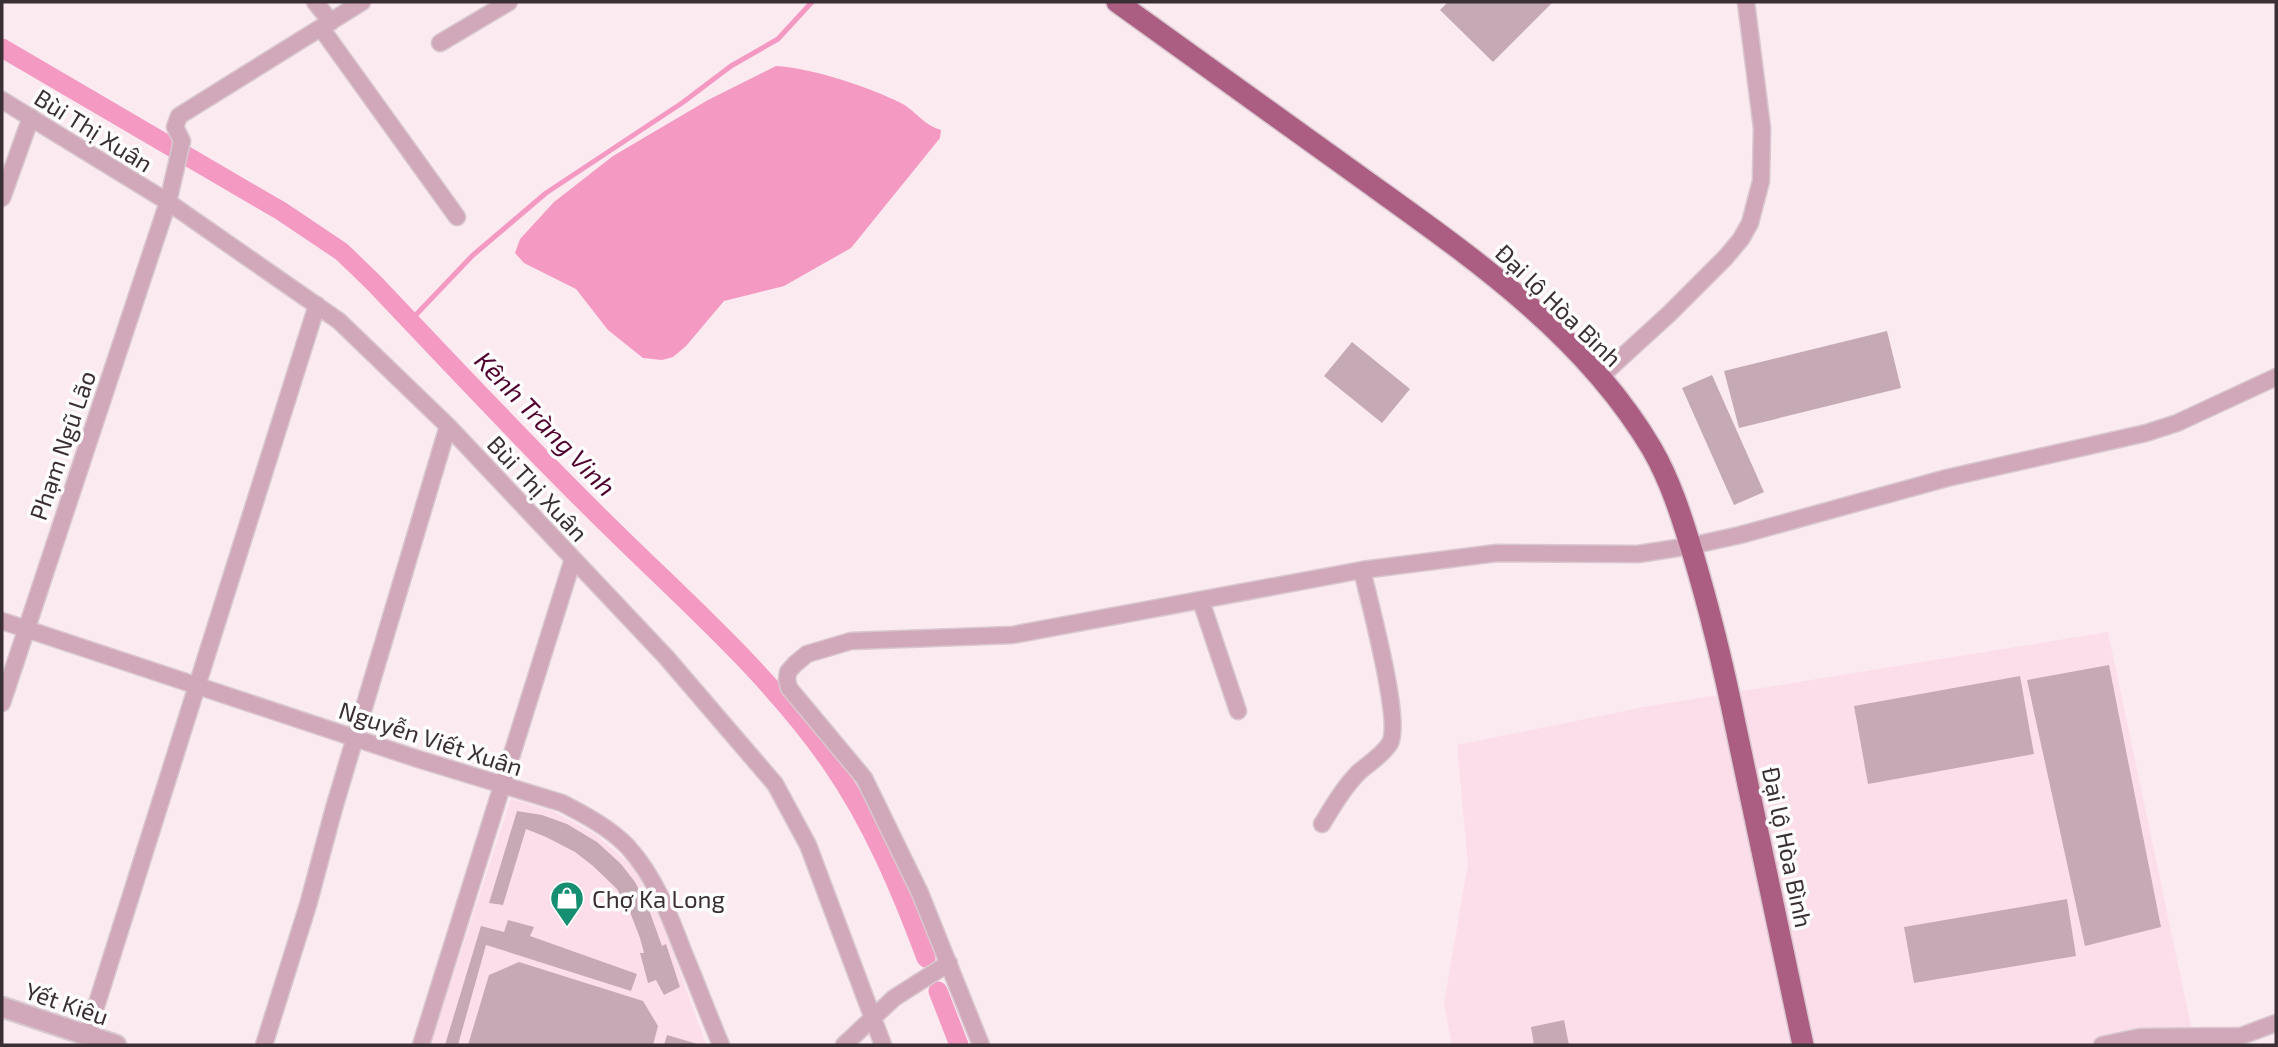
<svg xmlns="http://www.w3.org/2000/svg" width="2278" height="1047" font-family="'Exo 2',sans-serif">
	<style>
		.built { fill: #fcdeea }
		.water { fill: #f499c2 }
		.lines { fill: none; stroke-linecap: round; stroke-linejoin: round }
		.stream { stroke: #f499c2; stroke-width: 5 }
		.canal { stroke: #f499c2; stroke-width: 19 }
		.building { fill: #c5aab5 }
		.minor-casing { stroke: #d9c8cf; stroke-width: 19 }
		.tertiary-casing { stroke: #d9c8cf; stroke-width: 23 }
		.trunk-casing { stroke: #d9c8cf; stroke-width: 24 }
		.minor { stroke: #d1a8b9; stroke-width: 16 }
		.tertiary { stroke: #d1a8b9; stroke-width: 19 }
		.trunk { stroke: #ac5e82; stroke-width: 21 }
		.labels { text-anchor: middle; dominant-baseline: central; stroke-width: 7; stroke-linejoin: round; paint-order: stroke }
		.street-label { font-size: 24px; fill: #3a2f34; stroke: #fdfdfd }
		.poi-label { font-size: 24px; fill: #3a2f34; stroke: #fdfdfd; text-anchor: start }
		.water-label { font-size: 26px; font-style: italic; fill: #50002f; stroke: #fdfdfd }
	</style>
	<rect width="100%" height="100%" fill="#fceaf1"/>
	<path class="built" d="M2108,632L2195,1045H1452L1444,1003L1468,864L1457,745L1644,707Z
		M511,799L553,811L595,834L633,867L661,919L706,1045H430Z"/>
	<path class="water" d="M776,66C812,68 869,87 901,103C916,111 922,124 941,130L940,138L851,248L784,286L724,301L686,346L673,357L662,360L643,358L608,330L576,289L524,263L515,253L520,239L554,202L613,156L708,100Z"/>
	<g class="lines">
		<path class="stream" d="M410,321L472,256L546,193L682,103L731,66L778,39L812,2"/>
		<path class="canal" d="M2,48L281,211L342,252L374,283C452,365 529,448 610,527C686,602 770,675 831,763C872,822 901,891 926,958
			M938,991L959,1045"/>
	</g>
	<path class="building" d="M1448,2H1553L1493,62L1440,10Z
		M1887,331L1901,388L1739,428L1724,371Z
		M1352,342L1410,389L1382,423L1324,376Z
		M1712,375L1764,492L1734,505L1682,388Z
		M2109,665L2161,927L2085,946L2027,680Z
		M2020,676L2034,754L1868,784L1854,706Z
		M517,811L542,815L567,824L597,842L621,864L635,882L648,907L662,946L666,944L680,987L664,995L656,980L648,983L640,953H644L640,938L630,912L617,889L593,866L575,852L546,837L526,829L503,905L489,903Z
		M2067,899L2076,956L1914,983L1904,927Z
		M508,920L534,927L530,936L637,974L631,991L486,945L458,1045H445L481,926L504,932Z
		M519,962L643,1001L658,1026L653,1045H468L489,975Z
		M1564,1020L1569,1045H1534L1531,1027Z
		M667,1035L701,1045H664Z"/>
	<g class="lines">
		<g class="minor-casing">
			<path id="minor" d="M315,2L331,22
				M321,28L457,217
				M440,43L509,2
				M2,100L168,202L339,321L448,426L666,657L775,784L808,845L883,1045
				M2,198L31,117
				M1599,378L1670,313L1726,257L1741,239L1750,223L1761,181L1762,128L1746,2
				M1201,601L1238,711
				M2,621L418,759L562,803C585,815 610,828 628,847C655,877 669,914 683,951C696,982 708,1014 721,1045
				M2,703L168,202L182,141L175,127L179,116L362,2
				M1322,824C1333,806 1344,787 1359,772C1369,763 1383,755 1390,743C1402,720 1369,601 1362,570
				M87,1035L317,305
				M264,1045L308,905L334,808L448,426
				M421,1045L573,559
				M844,1045L894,998L949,963
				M981,1045L920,893L864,778L789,688L787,680L788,672L795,664L807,654L851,641L1012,635L1362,570L1497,553L1638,554L1690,546L1740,535L1947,478L2146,433L2177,423L2276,377
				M2102,1045L2140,1037L2241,1036L2276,1023"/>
		</g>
		<g class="tertiary-casing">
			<path id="tertiary" d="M2,1007L116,1045"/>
		</g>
		<g class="trunk-casing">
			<path id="trunk" d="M1117,2C1198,60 1278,118 1359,176C1467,254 1583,332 1652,449C1671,482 1682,518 1693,554C1710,611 1724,669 1736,728C1758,833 1780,939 1803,1045"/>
		</g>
		<use href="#minor" class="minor"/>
		<use href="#tertiary" class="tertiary"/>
		<use href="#trunk" class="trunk"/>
	</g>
	<defs>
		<g id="shop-pin" transform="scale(1.75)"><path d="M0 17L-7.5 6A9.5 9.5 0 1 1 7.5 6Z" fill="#158e72" stroke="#fdfdfd"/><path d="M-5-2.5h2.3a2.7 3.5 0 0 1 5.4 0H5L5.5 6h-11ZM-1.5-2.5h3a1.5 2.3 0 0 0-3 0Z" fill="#fff"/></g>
	</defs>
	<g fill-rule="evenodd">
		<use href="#shop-pin" x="567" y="898"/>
	</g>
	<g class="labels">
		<g class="street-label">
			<text transform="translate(94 130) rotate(32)">Bùi Thị Xuân</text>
			<text transform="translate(1559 305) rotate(44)">Đại lộ Hòa Bình</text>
			<text transform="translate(62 445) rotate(-71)">Phạm Ngũ Lão</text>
			<text transform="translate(538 488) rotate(47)">Bùi Thị Xuân</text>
			<text transform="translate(431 738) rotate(18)">Nguyễn Viết Xuân</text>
			<text transform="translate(1788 847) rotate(78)">Đại lộ Hòa Bình</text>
			<text transform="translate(67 1003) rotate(19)">Yết Kiêu</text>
		</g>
		<g class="poi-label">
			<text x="592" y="898">Chợ Ka Long</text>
		</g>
		<g class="water-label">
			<text transform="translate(546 423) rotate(46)">Kênh Tràng Vinh</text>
		</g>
	</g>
	<rect width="2278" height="1047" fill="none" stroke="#3a2f34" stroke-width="7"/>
</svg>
